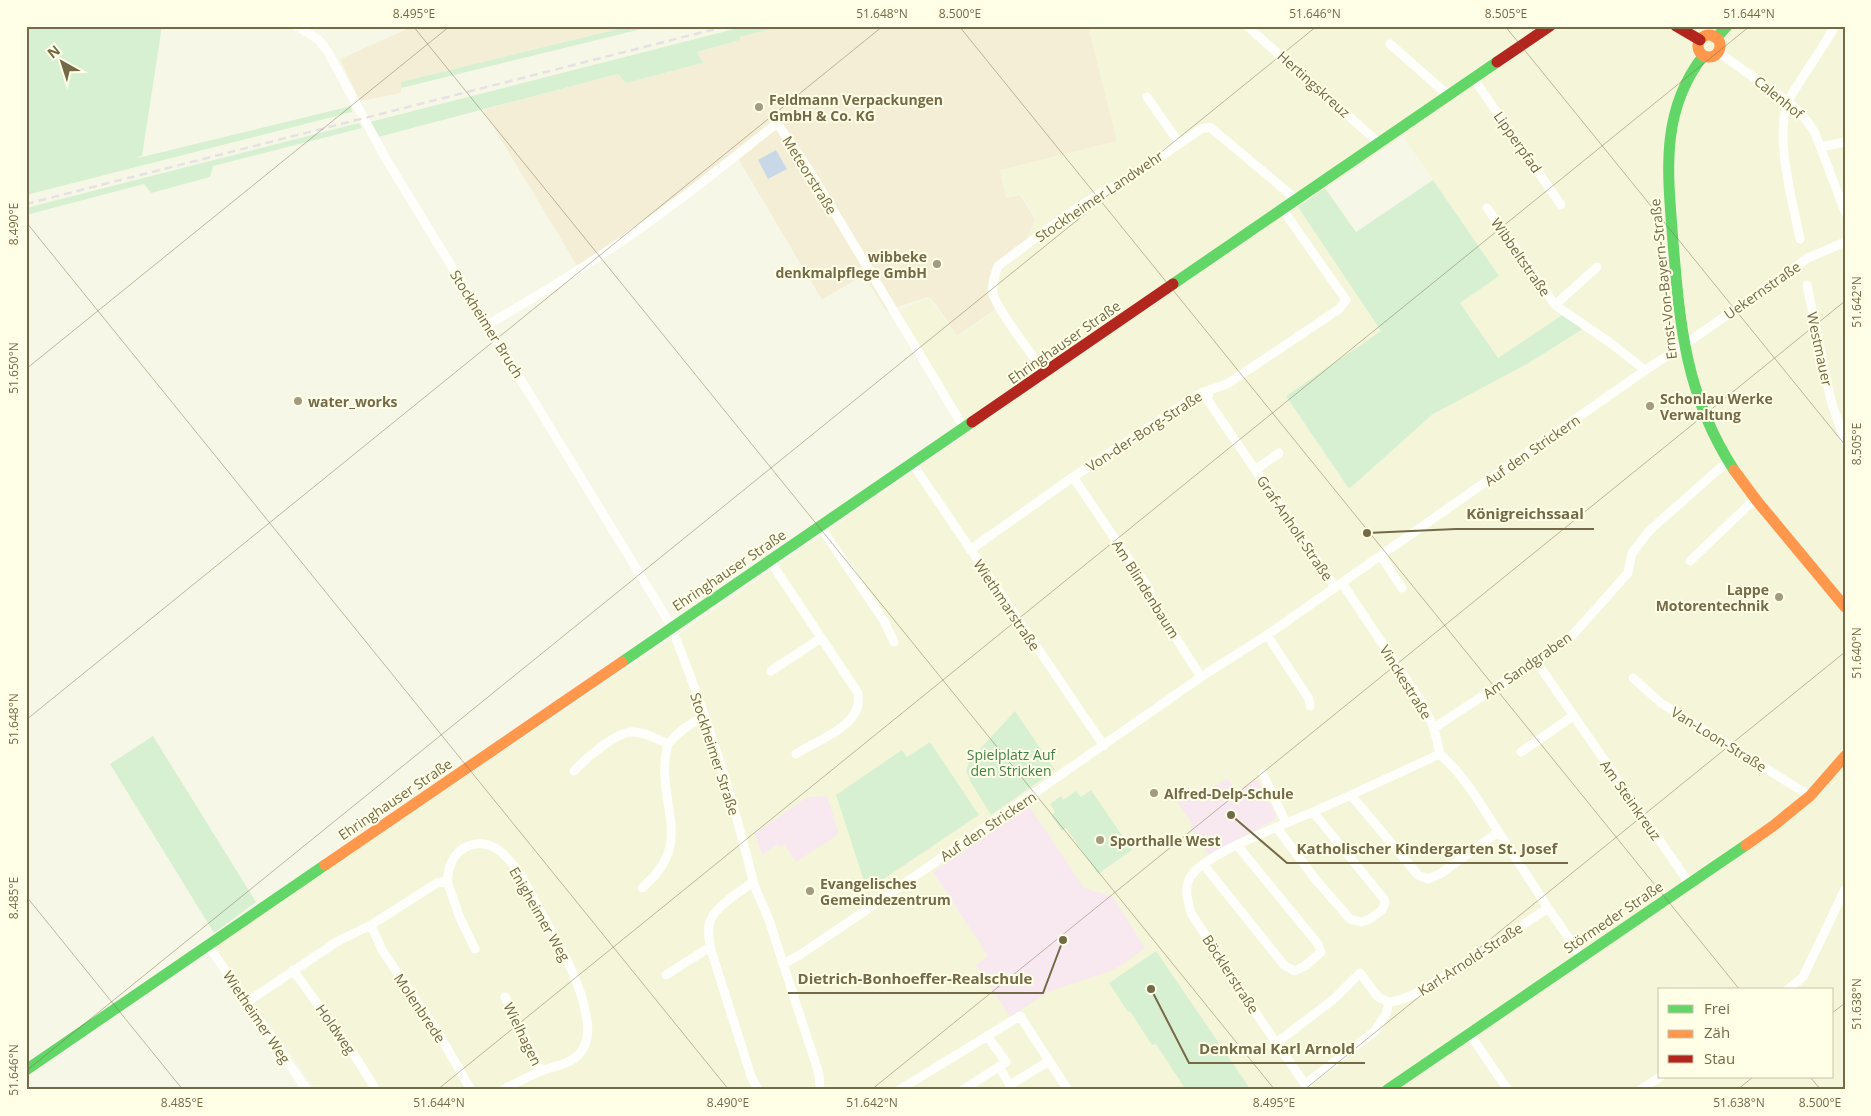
<svg xmlns="http://www.w3.org/2000/svg" width="1871" height="1116" font-family="'Open Sans',sans-serif">
	<style>
		.residential { fill: #f5f5da; fill-rule: evenodd }
		.commercial { fill: #f5eed7 }
		.education { fill: #f8e9f0 }
		.green { fill: #d8f0d2 }
		.water { fill: #c8d8e7 }
		.lines { fill: none; stroke-linecap: round; stroke-linejoin: round }
		.street { stroke: #fefefb; stroke-width: 9 }
		.fast { stroke: #63d668; stroke-width: 11 }
		.slow { stroke: #ff974d; stroke-width: 11 }
		.jam { stroke: #b3261e; stroke-width: 11 }
		.rail { stroke: #e6e2e4; stroke-width: 2.5; stroke-dasharray: 8 5; stroke-linecap: butt }
		.ticks { fill: none; stroke: #756a47; stroke-width: 1; stroke-opacity: 0.45 }
		.poi-dot { fill: #a29b7f; stroke: #ffffe8; stroke-width: 2 }
		.labels { text-anchor: middle; dominant-baseline: central; stroke-width: 4; stroke-linejoin: round; paint-order: stroke }
		.street-label { font-size: 14px; fill: #756a47; stroke: #ffffe8 }
		.poi-label { font-size: 14px; font-weight: bold; fill: #756a47; stroke: #ffffe8; text-anchor: start }
		.park-label { font-size: 14px; fill: #418149; stroke: #ffffe8 }
		.leader { fill: none; stroke: #756a47; stroke-width: 2 }
		.callout-dot { fill: #756a47; stroke: #ffffe8; stroke-width: 2 }
		.callout-label { font-size: 15px; text-anchor: middle; font-weight: bold; fill: #756a47; stroke: #ffffe8; stroke-width: 4; stroke-linejoin: round; paint-order: stroke }
		.neatline { fill: none; stroke: #756a47; stroke-width: 2 }
		.ticks-label { font-size: 12px; text-anchor: middle; fill: #756a47 }
	</style>
	<rect width="100%" height="100%" fill="#f6f7e7"/>
	<path class="residential" d="M1088,26H1845V1090H316L213,945L688,628L970,432L898,310L929,298L957,337L997,310L987,292L991,273L1025,242L1036,218L1021,194L1006,198L1000,170L1117,141ZM1403,136L1499,276L1460,303L1498,358L1562,315L1583,330L1527,364L1433,414L1349,489L1286,396L1381,331L1298,207ZM1660,990H1832V1077H1660Z"/>
	<path class="commercial" d="M408,26H630L401,82V93L360,101L340,59L405,30Z
		M783,26H1088L1117,141L1000,170L1006,198L1020,195L1035,219L1025,242L999,262L991,273L986,292L996,309L957,336L937,306L929,297L900,306L887,312L863,275L822,300L736,155L707,178L578,267L483,110L618,74L626,83L692,66L703,63L697,52L740,40L739,37Z"/>
	<path class="education" d="M1227,778L1237,792L1256,778L1275,813L1276,819L1209,855L1190,827L1193,825L1173,796L1184,789L1193,801Z
		M827,796L839,834L796,862L784,844L781,847L778,844L762,855L755,833L807,797Z
		M1029,806L1084,888L1112,896L1145,948L1122,965L1110,971L1050,991L1010,1017L976,965L988,956L933,872Z"/>
	<path class="green" d="M26,26H162L142,156L138,157V158L351,106L352,112L26,195Z
		M630,26H654L401,88V82Z
		M746,26H783L740,37V40L697,52L703,63L626,83L618,74L378,137L370,122Z
		M359,123L362,128L213,166L210,177L151,193L144,184L26,215V208Z
		M1433,180L1499,276L1460,303L1498,358L1562,315L1583,329L1527,364L1433,414L1349,489L1286,396L1381,331L1298,207L1325,188L1356,232Z
		M1015,711L1055,770L991,815L970,781L966,770L970,760Z
		M153,736L256,902L214,933L110,764Z
		M930,742L979,815L867,890L836,795L902,750L907,757Z
		M1091,790L1132,850L1098,874L1066,828L1062,831L1051,815L1055,812L1050,804L1061,796L1063,800L1076,791L1081,797Z
		M1156,951L1251,1090H1186L1156,1044L1152,1045L1130,1011L1128,1012L1109,983Z"/>
	<path class="water" d="M776,150L787,169L768,179L758,160Z"/>
	<g class="lines">
		<path class="street" d="M297,26L319,40L328,52L386,159L669,622C703,704 732,794 753,881C757,895 765,908 770,923C786,973 802,1023 819,1074L820,1090
			M1247,26L1379,143
			M1390,44L1449,96
			M1718,52L1788,102C1800,111 1808,121 1815,133L1845,212
			M1474,79L1561,205
			M1147,97L1179,143
			M1821,147L1845,142
			M1487,208L1555,305L1609,342L1645,370
			M1800,239C1793,202 1774,138 1788,102C1793,91 1800,82 1806,72C1816,57 1826,42 1835,26
			M1807,285L1831,401L1845,441
			M1555,305L1597,267
			M487,325C516,308 546,291 575,272C646,228 712,175 777,123L809,170L964,428
			M1045,373C1034,357 996,309 993,293C992,283 995,275 998,266L1072,211L1099,194L1125,181L1201,129L1210,127L1297,200
			M1211,389L1207,399L1335,587
			M912,463L1104,746
			M1255,470L1279,453
			M1073,477L1149,589L1153,602L1201,677
			M820,526L884,621L894,642
			M970,550L1073,477L1201,393L1227,384L1339,309L1346,300L1283,210
			M1381,556L1402,588
			M770,561L858,693C858,697 859,701 858,705C853,729 814,742 796,754
			M1690,561L1755,499
			M1342,583L1422,703L1434,728L1440,754L1456,770L1472,791L1548,908L1581,956
			M1267,635L1309,699L1310,706
			M1536,661L1689,883
			M771,671L821,638
			M1633,678L1661,703L1810,796
			M1434,728L1569,639L1628,573L1632,553L1650,530L1728,461
			M1521,752L1573,716
			M574,771C585,759 615,733 631,732C643,731 657,739 668,744C678,732 690,723 704,717
			M1263,774L1286,823
			M1351,795L1418,875L1428,879L1440,874L1498,832
			M1277,828L1316,880L1350,919L1361,922L1370,919L1382,910L1385,903L1384,899L1313,812
			M1203,864L1284,965L1294,971L1305,966L1321,952L1318,944L1237,845
			M447,881L460,918L475,949
			M753,882C740,892 719,904 711,919C707,927 709,938 710,947L751,1076L758,1090
			M642,888C652,879 660,871 666,858C678,834 666,803 665,778C664,766 665,755 668,744
			M371,925L382,950L439,1034L471,1090
			M208,945L307,1090
			M783,964L798,956L862,913L1201,677L1267,635L1647,369L1684,345L1808,258L1845,242
			M293,970L355,1056L376,1090
			M666,975L710,947
			M1787,990L1803,977L1845,889
			M505,997L541,1071
			M247,1002L338,941L371,925L437,883L447,881C448,876 448,871 450,866C458,843 483,837 501,852C518,866 527,887 537,905C556,940 579,976 586,1015C589,1028 589,1041 581,1052C572,1064 554,1066 541,1071C528,1077 515,1083 503,1090
			M1389,1002C1412,999 1431,984 1451,972C1484,952 1515,930 1548,908
			M1469,1033L1508,1090
			M1276,1043L1334,999L1360,973L1378,997L1389,1002
			M999,1067L1010,1085L1009,1090
			M1305,1084L1375,1031L1386,1014L1389,1002
			M1010,1085L1049,1061
			M899,1090L1020,1016L1068,1090
			M963,1090L1006,1062L987,1036
			M1309,1090L1253,1009L1191,913C1188,901 1183,888 1191,876C1206,853 1288,823 1315,811C1357,793 1398,773 1440,754
			M1640,1090L1660,1077"/>
		<path class="fast" d="M1716,38L1727,26
			M1703,56C1659,113 1668,175 1673,242C1680,328 1686,396 1734,470
			M1173,284L1497,62
			M622,662L972,422
			M26,1070L325,865
			M1387,1090L1746,845"/>
		<path class="slow" d="M1698 46a11 11 0 1 1 22 0a11 11 0 1 1-22 0Z
			M1734,470L1757,501L1845,607
			M1746,845L1773,826L1810,796L1845,756
			M325,865L622,662"/>
		<path class="jam" d="M1676,26L1700,40
			M1497,62L1550,26
			M972,422L1173,284"/>
		<path class="rail" d="M26,204L727,26"/>
	</g>
	<path class="ticks" d="M413,26L1275,1090M959,26L1740,990M1505,26L1845,445M26,222L729,1090M26,369L450,26M26,720L883,26M26,896L183,1090M1832,1013L1845,1003M26,1071L1317,26M1810,1077L1821,1090M437,1090L1750,26M871,1090L1845,301M1304,1090L1845,652M1737,1090L1753,1077"/>
	<g class="poi-dot">
		<circle cx="759" cy="107" r="5"/>
		<circle cx="937" cy="264" r="5"/>
		<circle cx="298" cy="401" r="5"/>
		<circle cx="1650" cy="406" r="5"/>
		<circle cx="1779" cy="597" r="5"/>
		<circle cx="1154" cy="793" r="5"/>
		<circle cx="1100" cy="840" r="5"/>
		<circle cx="810" cy="891" r="5"/>
	</g>
	<g class="labels">
		<g class="street-label">
			<text transform="translate(1314 84) rotate(42)">Hertingskreuz</text>
			<text transform="translate(1779 97) rotate(39)">Calenhof</text>
			<text transform="translate(1518 142) rotate(55)">Lipperpfad</text>
			<text transform="translate(810 175) rotate(58)">Meteorstraße</text>
			<text transform="translate(1099 196) rotate(-34)">Stockheimer Landwehr</text>
			<text transform="translate(1521 257) rotate(55)">Wibbeltstraße</text>
			<text transform="translate(1663 279) rotate(-96)">Ernst-Von-Bayern-Straße</text>
			<text transform="translate(1762 290) rotate(-35)">Uekernstraße</text>
			<text transform="translate(487 324) rotate(58)">Stockheimer Bruch</text>
			<text transform="translate(1064 342) rotate(-35)">Ehringhauser Straße</text>
			<text transform="translate(1820 349) rotate(78)">Westmauer</text>
			<text transform="translate(1144 431) rotate(-33)">Von-der-Borg-Straße</text>
			<text transform="translate(1532 450) rotate(-35)">Auf den Strickern</text>
			<text transform="translate(1295 528) rotate(56)">Graf-Anholt-Straße</text>
			<text transform="translate(729 570) rotate(-34)">Ehringhauser Straße</text>
			<text transform="translate(1146 589) rotate(58)">Am Blindenbaum</text>
			<text transform="translate(1007 605) rotate(56)">Wiethmarstraße</text>
			<text transform="translate(1527 665) rotate(-35)">Am Sandgraben</text>
			<text transform="translate(1406 682) rotate(58)">Vinckestraße</text>
			<text transform="translate(1719 739) rotate(32)">Van-Loon-Straße</text>
			<text transform="translate(715 754) rotate(72)">Stockheimer Straße</text>
			<text transform="translate(395 799) rotate(-34)">Ehringhauser Straße</text>
			<text transform="translate(1631 800) rotate(55)">Am Steinkreuz</text>
			<text transform="translate(988 826) rotate(-34)">Auf den Strickern</text>
			<text transform="translate(540 914) rotate(60)">Enigheimer Weg</text>
			<text transform="translate(1613 917) rotate(-34)">Störmeder Straße</text>
			<text transform="translate(1470 959) rotate(-33)">Karl-Arnold-Straße</text>
			<text transform="translate(1231 974) rotate(57)">Böcklerstraße</text>
			<text transform="translate(420 1008) rotate(56)">Molenbrede</text>
			<text transform="translate(257 1017) rotate(56)">Wietheimer Weg</text>
			<text transform="translate(336 1029) rotate(55)">Holdweg</text>
			<text transform="translate(523 1034) rotate(64)">Wielhagen</text>
		</g>
		<g class="poi-label">
			<text x="769" y="99">Feldmann Verpackungen<tspan x="769" dy="16">GmbH &amp; Co. KG</tspan></text>
			<text x="927" y="256" text-anchor="end">wibbeke<tspan x="927" dy="16">denkmalpflege GmbH</tspan></text>
			<text x="1660" y="398">Schonlau Werke<tspan x="1660" dy="16">Verwaltung</tspan></text>
			<text x="308" y="401">water_works</text>
			<text x="1769" y="589" text-anchor="end">Lappe<tspan x="1769" dy="16">Motorentechnik</tspan></text>
			<text x="1164" y="793">Alfred-Delp-Schule</text>
			<text x="1110" y="840">Sporthalle West</text>
			<text x="820" y="883">Evangelisches<tspan x="820" dy="16">Gemeindezentrum</tspan></text>
		</g>
		<g class="park-label">
			<text x="1011" y="754">Spielplatz Auf<tspan x="1011" dy="16">den Stricken</tspan></text>
		</g>
	</g>
	<path class="leader" d="M1367 533L1456 529H1594M1231 815L1287 863H1568M1063 940L1043 993H788M1151 989L1189 1063H1365"/>
	<g class="callout-dot">
		<circle cx="1367" cy="533" r="5"/>
		<circle cx="1231" cy="815" r="5"/>
		<circle cx="1063" cy="940" r="5"/>
		<circle cx="1151" cy="989" r="5"/>
	</g>
	<g class="callout-label">
		<text x="1525" y="519">Königreichssaal</text>
		<text x="1427" y="854">Katholischer Kindergarten St. Josef</text>
		<text x="915" y="984">Dietrich-Bonhoeffer-Realschule</text>
		<text x="1277" y="1054">Denkmal Karl Arnold</text>
	</g>
	<rect width="1871" height="1116" fill="none" stroke="#ffffe8" stroke-width="55"/>
	<rect x="1658" y="988" width="175" height="90" fill="#ffffe8" stroke="#c8c3a8"/>
	<rect x="1668" y="1005" width="25" height="8" fill="#63d668" stroke="#c8c3a8"/>
	<text x="1704" y="1014" font-size="15" fill="#756a47">Frei</text>
	<rect x="1668" y="1030" width="25" height="8" fill="#ff974d" stroke="#c8c3a8"/>
	<text x="1704" y="1038" font-size="15" fill="#756a47">Zäh</text>
	<rect x="1668" y="1055" width="25" height="8" fill="#b3261e" stroke="#c8c3a8"/>
	<text x="1704" y="1064" font-size="15" fill="#756a47">Stau</text>
	<g transform="translate(62 62) rotate(321)" stroke="#ffffe8" stroke-width="4" paint-order="stroke">
	<path d="M0-4L9 19L0 12L-9 19Z" fill="#756a47"/>
	<text y="-8" font-size="14" font-weight="bold" text-anchor="middle" fill="#756a47">N</text>
	</g>
	<rect x="28" y="28" width="1816" height="1060" class="neatline"/>
	<g class="ticks-label">
		<text x="414" y="18">8.495°E</text>
		<text x="882" y="18">51.648°N</text>
		<text x="960" y="18">8.500°E</text>
		<text x="1315" y="18">51.646°N</text>
		<text x="1506" y="18">8.505°E</text>
		<text x="1749" y="18">51.644°N</text>
		<text transform="translate(14 224) rotate(-90)" y="4">8.490°E</text>
		<text transform="translate(1857 302) rotate(-90)" y="4">51.642°N</text>
		<text transform="translate(14 368) rotate(-90)" y="4">51.650°N</text>
		<text transform="translate(1857 444) rotate(-90)" y="4">8.505°E</text>
		<text transform="translate(1857 653) rotate(-90)" y="4">51.640°N</text>
		<text transform="translate(14 719) rotate(-90)" y="4">51.648°N</text>
		<text transform="translate(14 898) rotate(-90)" y="4">8.485°E</text>
		<text transform="translate(1857 1004) rotate(-90)" y="4">51.638°N</text>
		<text transform="translate(14 1070) rotate(-90)" y="4">51.646°N</text>
		<text x="182" y="1107">8.485°E</text>
		<text x="439" y="1107">51.644°N</text>
		<text x="728" y="1107">8.490°E</text>
		<text x="872" y="1107">51.642°N</text>
		<text x="1274" y="1107">8.495°E</text>
		<text x="1739" y="1107">51.638°N</text>
		<text x="1820" y="1107">8.500°E</text>
	</g>
</svg>
